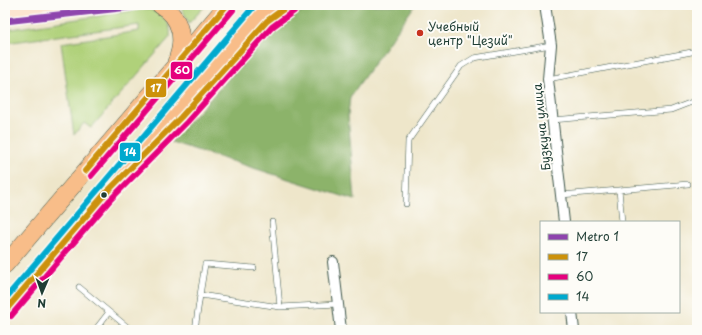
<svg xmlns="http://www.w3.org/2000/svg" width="702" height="335" font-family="'Playpen Sans',sans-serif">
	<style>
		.green { fill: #b0d17a; stroke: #688757 }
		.forest { fill: #8cb36a; stroke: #56784f }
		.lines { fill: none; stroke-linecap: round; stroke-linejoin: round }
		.lane-casing { stroke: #3e564a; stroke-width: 6 }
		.street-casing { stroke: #3e564a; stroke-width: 12 }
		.secondary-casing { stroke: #3e564a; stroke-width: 16 }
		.primary-casing { stroke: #3e564a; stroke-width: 18 }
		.lane { stroke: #fff; stroke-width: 5 }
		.street { stroke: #fff; stroke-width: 10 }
		.secondary { stroke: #fce5d0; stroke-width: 15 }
		.primary { stroke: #f8bd89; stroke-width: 17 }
		.bus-1-casing { stroke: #fdfcf7; stroke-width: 9 }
		.bus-2-casing { stroke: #fdfcf7; stroke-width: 9 }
		.bus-3-casing { stroke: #fdfcf7; stroke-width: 9 }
		.bus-1 { stroke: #cc910a; stroke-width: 6 }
		.bus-2 { stroke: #e5007d; stroke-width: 6 }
		.bus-3 { stroke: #00a9ce; stroke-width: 6 }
		.metro-1-casing { stroke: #fdfcf7; stroke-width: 10 }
		.metro-1 { stroke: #8e44ad; stroke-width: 7 }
		.poi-dot { fill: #c8321e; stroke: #fdfcf7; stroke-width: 1.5 }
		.bus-dot { fill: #1f3d34; stroke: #fdfcf7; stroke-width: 1.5 }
		.labels { text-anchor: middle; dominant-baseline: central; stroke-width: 4; stroke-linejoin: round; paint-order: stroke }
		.poi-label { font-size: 12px; fill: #1f3d34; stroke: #fdfcf7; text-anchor: start }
		.street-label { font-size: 12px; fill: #1f3d34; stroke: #fdfcf7 }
		.line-badge { stroke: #fdfcf7; stroke-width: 1.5 }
		.badge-label { font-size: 11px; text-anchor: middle; font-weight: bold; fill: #fff }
	</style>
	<rect width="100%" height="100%" fill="#fdfcf7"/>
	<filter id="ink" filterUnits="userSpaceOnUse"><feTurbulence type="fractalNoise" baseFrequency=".025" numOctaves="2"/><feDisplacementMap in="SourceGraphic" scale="8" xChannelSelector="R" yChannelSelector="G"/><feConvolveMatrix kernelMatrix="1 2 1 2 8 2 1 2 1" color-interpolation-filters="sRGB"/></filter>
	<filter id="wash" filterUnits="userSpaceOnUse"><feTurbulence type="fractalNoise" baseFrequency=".012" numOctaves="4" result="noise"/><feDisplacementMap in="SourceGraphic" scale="16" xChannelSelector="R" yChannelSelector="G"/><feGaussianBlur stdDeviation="0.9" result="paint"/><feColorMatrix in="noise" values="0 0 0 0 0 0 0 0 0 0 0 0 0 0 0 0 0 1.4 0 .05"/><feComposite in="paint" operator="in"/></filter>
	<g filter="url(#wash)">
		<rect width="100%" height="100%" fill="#eee6ca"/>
		<path class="green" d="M180,5H206L189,23Z
			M144,9C159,9 172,21 170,37L91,128L84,123L74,135L61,43L139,31V25L5,43V30Z"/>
		<path class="forest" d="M314,5H415L350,97L348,115L355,200L171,142L271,32L293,16Z"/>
	</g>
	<g filter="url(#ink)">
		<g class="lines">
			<g class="lane-casing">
				<path id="lane" d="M548,79L697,51
					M552,120L671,110L697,100
					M619,190L622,222
					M561,195L688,184
					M406,204L408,141L461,66L474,58L551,45
					M272,222L280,307
					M79,287L131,330
					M200,295L205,264L254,268
					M95,330L109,312
					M195,330L200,295L280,307L338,304"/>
			</g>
			<g class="street-casing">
				<path id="street" d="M545,5L551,45L548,79L564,222
					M333,262L341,330
					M572,312L574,330"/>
			</g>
			<g class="secondary-casing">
				<path id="secondary" d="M5,14L70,5"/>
			</g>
			<g class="primary-casing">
				<path id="primary" d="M160,5C182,17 185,41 176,62
					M254,34L267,21L289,5
					M5,265L227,5
					M5,311L266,5"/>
			</g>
			<use href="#lane" class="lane"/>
			<use href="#street" class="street"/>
			<use href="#secondary" class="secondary"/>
			<use href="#primary" class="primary"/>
			<g class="bus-1-casing">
				<path id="bus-1" d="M85,171L227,5
					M5,311L104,195L181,117L267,21L289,5"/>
			</g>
			<g class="bus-2-casing">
				<path id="bus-2" d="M91,176L233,10
					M11,316L110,200L187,122L272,27L294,11"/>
			</g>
			<g class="bus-3-casing">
				<path id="bus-3" d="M5,299L255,5"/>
			</g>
			<use href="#bus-1" class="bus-1"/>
			<use href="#bus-2" class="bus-2"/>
			<use href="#bus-3" class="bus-3"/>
			<g class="metro-1-casing">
				<path id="metro-1" d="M5,21L147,5"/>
			</g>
			<use href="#metro-1" class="metro-1"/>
		</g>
	</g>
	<circle class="poi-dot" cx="420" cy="33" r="4"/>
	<circle class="bus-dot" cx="104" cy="195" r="3.5"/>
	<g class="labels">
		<g class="poi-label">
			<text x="428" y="26">Учебный<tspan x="428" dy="14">центр "Цезий"</tspan></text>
		</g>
		<g class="street-label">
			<text transform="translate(541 127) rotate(-96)">Бузкуча улица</text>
		</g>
	</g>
	<g class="line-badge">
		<rect x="170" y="61" width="23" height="19" rx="4" fill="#e5007d"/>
		<rect x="145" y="78" width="22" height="20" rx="4" fill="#cc910a"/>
		<rect x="119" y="142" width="22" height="20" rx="4" fill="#00a9ce"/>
	</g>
	<g class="badge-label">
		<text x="182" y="74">60</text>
		<text x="156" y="92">17</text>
		<text x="130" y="156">14</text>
	</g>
	<rect width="702" height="335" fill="none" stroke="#fdfcf7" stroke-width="20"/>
	<rect x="540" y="221" width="140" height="92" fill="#fdfcf7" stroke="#a4b0a9"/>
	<rect x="548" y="234" width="20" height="6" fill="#8e44ad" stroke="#a4b0a9"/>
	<text x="576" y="241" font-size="12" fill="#1f3d34">Metro 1</text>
	<rect x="548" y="254" width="20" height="6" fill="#cc910a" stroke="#a4b0a9"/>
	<text x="576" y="261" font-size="12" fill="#1f3d34">17</text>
	<rect x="548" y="274" width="20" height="6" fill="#e5007d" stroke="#a4b0a9"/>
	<text x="576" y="281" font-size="12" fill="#1f3d34">60</text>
	<rect x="548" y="294" width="20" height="6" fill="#00a9ce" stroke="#a4b0a9"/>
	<text x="576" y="301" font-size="12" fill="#1f3d34">14</text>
	<g transform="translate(42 293) rotate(182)" stroke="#fdfcf7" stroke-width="3" paint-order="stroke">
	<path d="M0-3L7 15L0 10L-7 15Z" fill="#1f3d34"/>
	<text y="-6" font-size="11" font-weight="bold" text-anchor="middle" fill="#1f3d34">N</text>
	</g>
</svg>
